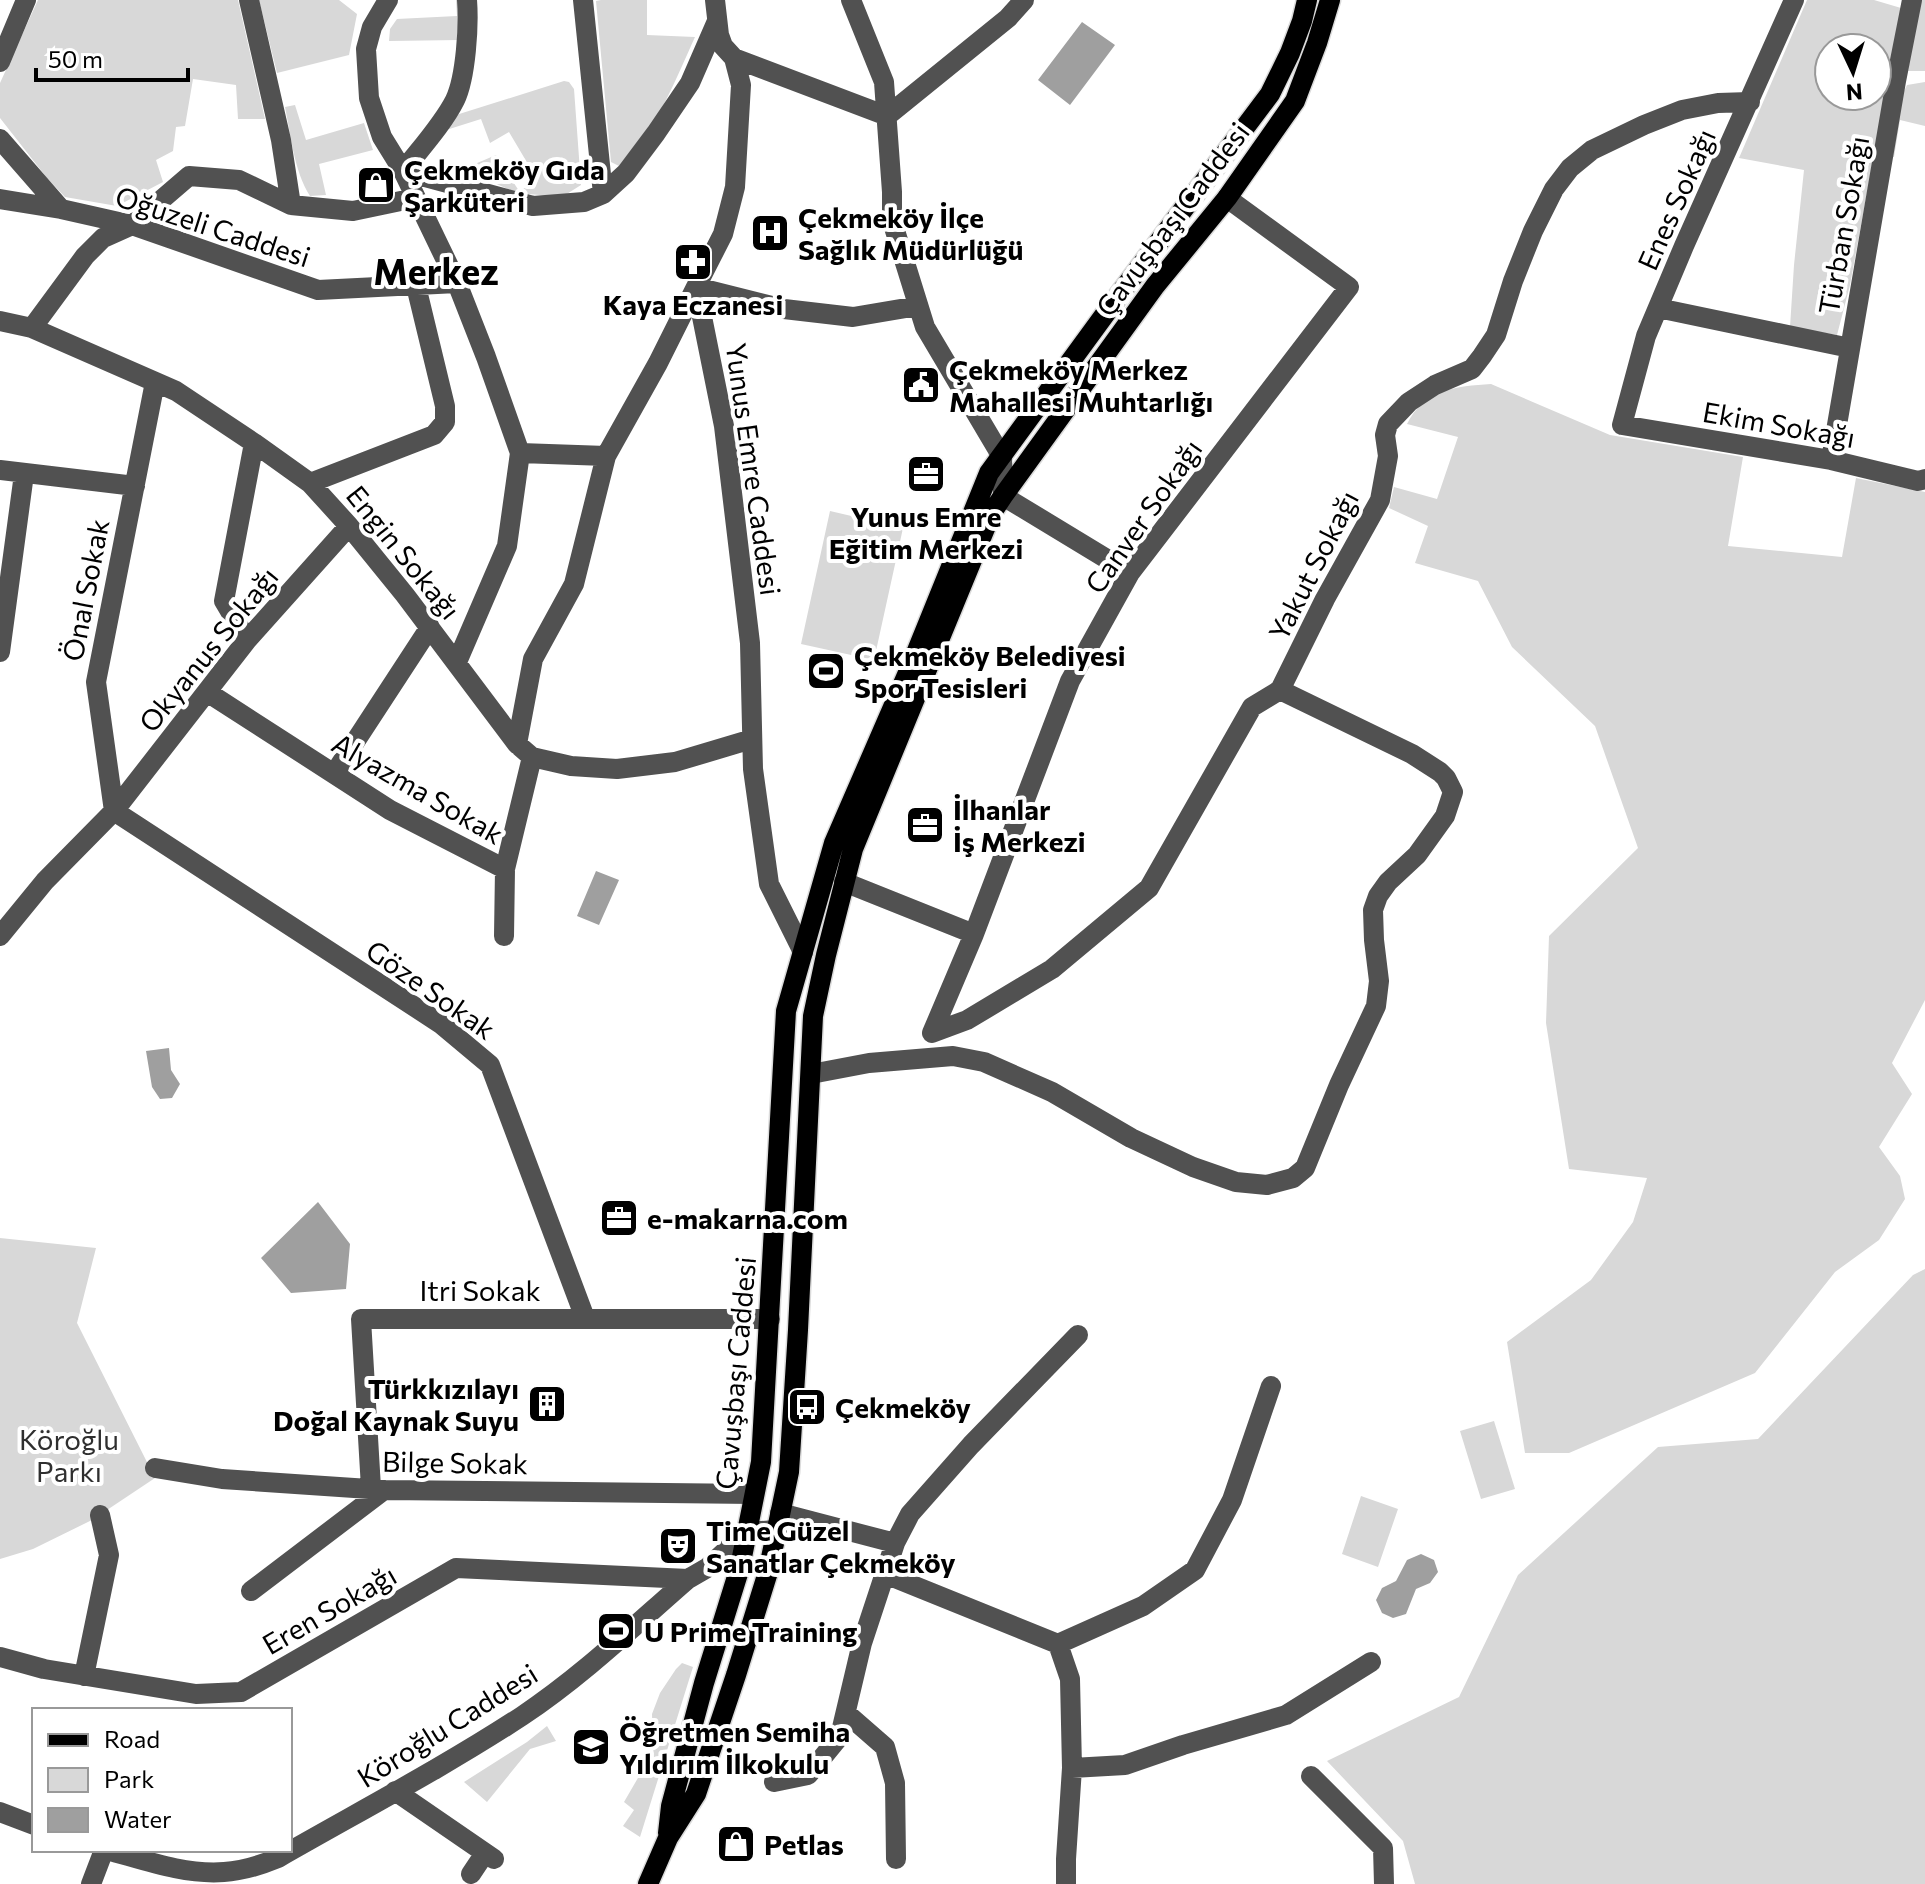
<svg xmlns="http://www.w3.org/2000/svg" width="1925" height="1884" font-family="Commissioner,sans-serif">
	<style>
		.green { fill: #d8d8d8; fill-rule: evenodd }
		.water { fill: #9f9f9f }
		.lines { fill: none; stroke-linecap: round; stroke-linejoin: round }
		.major-casing { stroke: #dbdbdb; stroke-width: 23 }
		.minor { stroke: #515151; stroke-width: 20 }
		.major { stroke: #000; stroke-width: 20 }
		.labels { text-anchor: middle; dominant-baseline: central; stroke-width: 8; stroke-linejoin: round; paint-order: stroke }
		.poi-label { font-size: 28px; font-weight: bold; fill: #000; stroke: #fff; text-anchor: start }
		.street-label { font-size: 28px; fill: #000; stroke: #fff }
		.park-label { font-size: 28px; fill: #2f2f2f; stroke: #fff }
		.district-label { font-size: 36px; font-weight: bold; fill: #000; stroke: #fff }
	</style>
	<rect width="100%" height="100%" fill="#fff"/>
	<path class="green" d="M38,0H238L265,119H238L236,85L193,79L185,126L176,127L173,151L156,160L163,182L117,206L65,197L47,178L0,118V83Z
		M259,0H339L357,14L349,55L277,73Z
		M456,0H459V40L389,41L390,29L397,19L457,16Z
		M601,0H647V35L695,37C678,74 652,141 619,166L611,162L596,1Z
		M1807,0H1874L1901,8L1850,285L1837,335L1790,327L1794,265L1804,170L1739,158ZM1829,48H1877V96H1829Z
		M1919,0H1925V71H1908Z
		M564,81L569,82L574,89L581,185L562,197L517,193L463,169L496,155L519,191L538,181L509,132L490,143L481,119L443,131L456,115Z
		M1925,82V126L1900,120L1894,157H1889L1900,99L1907,85Z
		M295,105L306,140L364,123L373,150L319,164L326,195L310,196C294,171 291,136 285,107Z
		M1491,384L1610,435L1743,457L1728,546L1842,557L1856,478L1925,492V1000L1892,1063L1912,1094L1879,1147L1900,1176L1905,1199L1879,1240L1835,1272L1755,1373L1569,1453H1525L1507,1342L1591,1280L1633,1222L1647,1178L1569,1169L1546,1023L1549,936L1638,848L1595,726L1512,647L1478,581L1415,563L1428,526L1389,508L1394,487L1437,499L1458,437L1407,424C1424,390 1456,386 1491,384Z
		M830,511L903,528L874,660L801,644Z
		M0,1238L96,1248L77,1323L155,1478L92,1520L33,1549L0,1559Z
		M1925,1269V1884H1415L1403,1841L1327,1761L1459,1697L1518,1575L1658,1447L1758,1439L1913,1275Z
		M1494,1421L1515,1489L1481,1499L1460,1431Z
		M1361,1496L1398,1509L1378,1567L1342,1554Z
		M682,1663L693,1667L640,1837L623,1826L634,1810L624,1802L653,1752L652,1714L660,1693L676,1669Z
		M547,1726L556,1741L530,1749L487,1802L464,1782L527,1742Z"/>
	<path class="water" d="M1082,22L1115,45L1070,105L1038,80Z
		M596,871L619,880L599,925L577,916Z
		M169,1048L171,1070L180,1084L172,1098L160,1099L152,1087L146,1051Z
		M318,1202L350,1244L346,1289L291,1293L261,1258Z
		M1421,1554L1434,1560L1438,1572L1430,1583L1416,1589L1406,1614L1393,1618L1382,1613L1376,1600L1382,1588L1396,1581L1407,1560Z"/>
	<g class="lines">
		<g class="major-casing">
			<path id="major" d="M668,1833L671,1806L704,1683L740,1567L761,1462L786,1011L834,843L910,668L989,473L1122,291L1270,94L1290,53L1302,21L1307,0
				M648,1884L668,1838L696,1794L736,1675L768,1572L789,1472L798,1330L813,1016L826,955L853,849L991,514L1003,496L1155,286L1227,198L1295,101L1317,43L1330,0"/>
		</g>
		<path class="minor" d="M249,0L281,140L291,205
			M388,0L372,27L366,49L369,98L382,137L403,171L457,283L486,357L520,453L507,546L457,662
			M467,0C469,25 466,77 455,100C443,124 420,149 403,171L533,206L584,202L603,194L626,173L656,133L690,83L717,21
			M583,0L603,194
			M715,0L719,35L723,46L734,58L741,85L735,187L723,234L696,287L724,426L750,643L753,769L769,884L803,952
			M851,0L884,82L892,192V221L925,327L1002,457L1003,496L1130,573
			M1794,0L1684,246L1646,336L1622,425L1831,460L1918,481L1925,479
			M734,58L887,116L1008,18L1024,0
			M0,62L26,0
			M0,139L61,209
			M1227,198L1349,287L1130,573L1070,681L974,934L932,1033L967,1020L1052,969L1149,888L1252,707L1280,690L1325,599L1380,500L1388,456L1385,435L1388,424L1409,402L1435,385L1472,369L1482,356L1496,335L1513,281L1533,231L1554,189L1570,168L1592,150L1644,125L1682,110L1718,103L1750,102
			M0,199L61,209L132,225L318,290L457,283
			M1658,308L1850,348
			M0,321L32,328L176,391L254,443L310,483L349,526L405,595L517,744L532,757L571,766L617,769L675,762L752,739
			M32,328L85,256L103,238L132,225L189,176L239,180L291,205L353,211L415,198
			M520,453L606,456L658,363L696,287L784,309L853,317L918,306
			M1831,460L1896,81L1912,0
			M0,470L135,486
			M310,483L434,435L445,422V406L416,286
			M247,640L224,601L254,443
			M0,652L24,474
			M207,692L390,810L505,869L532,757
			M517,744L533,659L574,584L606,456
			M334,774L430,627
			M114,811L441,1024L490,1065L585,1318
			M114,811L96,682L155,382
			M844,882L974,934
			M0,936L45,881L114,811L247,640L349,526
			M504,936L505,869
			M811,1074L869,1063L953,1056L984,1062L1052,1092L1131,1138L1193,1167L1236,1182L1267,1185L1293,1178L1305,1168L1339,1085L1376,1006L1379,981L1374,940L1373,910L1378,896L1388,882L1417,855L1445,816L1453,792L1446,778L1440,772L1412,754L1280,690
			M155,1468L222,1479L384,1490L754,1494
			M371,1488L361,1319H770
			M780,1513L895,1543
			M885,1574L1058,1644L1070,1679L1072,1768L1066,1859V1884
			M251,1591L384,1490
			M1058,1644L1143,1606L1195,1570L1232,1500L1271,1386
			M0,1657L44,1669L196,1694L241,1692L456,1568L688,1579
			M84,1676L109,1555L100,1515
			M846,1713L885,1747L895,1783L896,1859
			M1072,1768L1125,1765L1183,1745L1286,1715L1371,1662
			M1311,1776L1383,1848L1384,1884
			M774,1782L808,1775L840,1736L862,1643L895,1543L910,1514L971,1445L1078,1335
			M395,1791L494,1859
			M0,1812L34,1825
			M107,1850C144,1860 184,1875 224,1872C243,1871 261,1865 278,1858C360,1811 444,1767 522,1716C582,1676 634,1626 688,1579L707,1568L746,1532L776,1530
			M471,1874L485,1853
			M91,1884L104,1850"/>
		<use href="#major" class="major"/>
	</g>
	<defs>
		<g id="shop-square" transform="scale(2)"><rect x="-9" y="-9" width="18" height="18" rx="4" fill="#000" stroke="#fff"/><path d="M-5-2.5h2.3a2.7 3.5 0 0 1 5.4 0H5L5.5 6h-11ZM-1.5-2.5h3a1.5 2.3 0 0 0-3 0Z" fill="#fff"/></g>
		<g id="hospital-square" transform="scale(2)"><rect x="-9" y="-9" width="18" height="18" rx="4" fill="#000" stroke="#fff"/><path d="M-5-5h3v3.5h4V-5h3V5h-3V1.5h-4V5h-3Z" fill="#fff"/></g>
		<g id="pharmacy-square" transform="scale(2)"><rect x="-9" y="-9" width="18" height="18" rx="4" fill="#000" stroke="#fff"/><path d="M-2-6h4v4h4v4h-4v4h-4v-4h-4v-4h4Z" fill="#fff"/></g>
		<g id="civic-square" transform="scale(2)"><rect x="-9" y="-9" width="18" height="18" rx="4" fill="#000" stroke="#fff"/><path d="M-.6-6.5H3V-4.5H.6V-3L4-1V1h2V6H-6V1h2V-1L-.6-3ZM-1.2 2.5V6h2.4V2.5Z" fill="#fff"/></g>
		<g id="office-square" transform="scale(2)"><rect x="-9" y="-9" width="18" height="18" rx="4" fill="#000" stroke="#fff"/><path d="M-6-3h4V-5.5h4V-3h4V5H-6ZM-1-4.5V-3h2v-1.5ZM-6 0V1H6V0Z" fill="#fff"/></g>
		<g id="stadium-square" transform="scale(2)"><rect x="-9" y="-9" width="18" height="18" rx="4" fill="#000" stroke="#fff"/><path d="M0-5a6.5 5 0 1 0 0 10a6.5 5 0 1 0 0-10ZM-3.5-1.8h7v3.6h-7Z" fill="#fff"/></g>
		<g id="building-square" transform="scale(2)"><rect x="-9" y="-9" width="18" height="18" rx="4" fill="#000" stroke="#fff"/><path d="M-4-6H4V6H1V3H-1V6H-4ZM-2.5-4.3h1.7v1.8h-1.7ZM.8-4.3h1.7v1.8H.8ZM-2.5-1h1.7V.8h-1.7ZM.8-1h1.7V.8H.8Z" fill="#fff"/></g>
		<g id="bus-square" transform="scale(2)"><rect x="-9" y="-9" width="18" height="18" rx="4" fill="#000" stroke="#fff"/><path d="M-5-6H5V4H4V6H2V4H-2V6H-4V4H-5ZM-3.5-4V0h7V-4ZM-3.5 1.2v1.5H-2V1.2ZM2 1.2v1.5H3.5V1.2Z" fill="#fff"/></g>
		<g id="theatre-square" transform="scale(2)"><rect x="-9" y="-9" width="18" height="18" rx="4" fill="#000" stroke="#fff"/><path d="M-5-5.5Q0-4 5-5.5V0Q5 5 0 6Q-5 5-5 0ZM-3.3-2.5H-1v1.5H-3.3ZM1-2.5H3.3v1.5H1ZM-2.8 1Q0 5.5 2.8 1Z" fill="#fff"/></g>
		<g id="school-square" transform="scale(2)"><rect x="-9" y="-9" width="18" height="18" rx="4" fill="#000" stroke="#fff"/><path d="M0-5L7-2L0 1L-7-2ZM-4 1L0 2.5L4 1V4Q0 6-4 4Z" fill="#fff"/></g>
	</defs>
	<g fill-rule="evenodd">
		<use href="#shop-square" x="376" y="185"/>
		<use href="#hospital-square" x="770" y="233"/>
		<use href="#pharmacy-square" x="693" y="262"/>
		<use href="#civic-square" x="921" y="385"/>
		<use href="#office-square" x="926" y="474"/>
		<use href="#stadium-square" x="826" y="671"/>
		<use href="#office-square" x="925" y="825"/>
		<use href="#office-square" x="619" y="1218"/>
		<use href="#building-square" x="547" y="1404"/>
		<use href="#bus-square" x="807" y="1407"/>
		<use href="#theatre-square" x="678" y="1546"/>
		<use href="#stadium-square" x="616" y="1631"/>
		<use href="#school-square" x="591" y="1747"/>
		<use href="#shop-square" x="736" y="1844"/>
	</g>
	<g class="labels">
		<g class="poi-label">
			<text x="404" y="169">Çekmeköy Gıda<tspan x="404" dy="32">Şarküteri</tspan></text>
			<text x="798" y="217">Çekmeköy İlçe<tspan x="798" dy="32">Sağlık Müdürlüğü</tspan></text>
			<text x="693" y="304" text-anchor="middle">Kaya Eczanesi</text>
			<text x="949" y="369">Çekmeköy Merkez<tspan x="949" dy="32">Mahallesi Muhtarlığı</tspan></text>
			<text x="926" y="516" text-anchor="middle">Yunus Emre<tspan x="926" dy="32">Eğitim Merkezi</tspan></text>
			<text x="854" y="655">Çekmeköy Belediyesi<tspan x="854" dy="32">Spor Tesisleri</tspan></text>
			<text x="953" y="809">İlhanlar<tspan x="953" dy="32">İş Merkezi</tspan></text>
			<text x="647" y="1218">e-makarna.com</text>
			<text x="519" y="1388" text-anchor="end">Türkkızılayı<tspan x="519" dy="32">Doğal Kaynak Suyu</tspan></text>
			<text x="835" y="1407">Çekmeköy</text>
			<text x="706" y="1530">Time Güzel<tspan x="706" dy="32">Sanatlar Çekmeköy</tspan></text>
			<text x="644" y="1631">U Prime Training</text>
			<text x="619" y="1731">Öğretmen Semiha<tspan x="619" dy="32">Yıldırım İlkokulu</tspan></text>
			<text x="764" y="1844">Petlas</text>
		</g>
		<g class="street-label">
			<text transform="translate(1676 199) rotate(-66)">Enes Sokağı</text>
			<text transform="translate(1172 219) rotate(-53)">Çavuşbaşı Caddesi</text>
			<text transform="translate(1843 225) rotate(-80)">Türban Sokağı</text>
			<text transform="translate(213 226) rotate(18)">Oğuzeli Caddesi</text>
			<text transform="translate(1779 424) rotate(10)">Ekim Sokağı</text>
			<text transform="translate(754 469) rotate(82)">Yunus Emre Caddesi</text>
			<text transform="translate(1143 516) rotate(-55)">Canver Sokağı</text>
			<text transform="translate(404 552) rotate(51)">Engin Sokağı</text>
			<text transform="translate(1313 565) rotate(-63)">Yakut Sokağı</text>
			<text transform="translate(85 590) rotate(-79)">Önal Sokak</text>
			<text transform="translate(208 649) rotate(-51)">Okyanus Sokağı</text>
			<text transform="translate(418 788) rotate(30)">Alyazma Sokak</text>
			<text transform="translate(431 989) rotate(35)">Göze Sokak</text>
			<text x="480" y="1290">Itri Sokak</text>
			<text transform="translate(735 1373) rotate(-85)">Çavuşbaşı Caddesi</text>
			<text transform="translate(455 1462) rotate(1)">Bilge Sokak</text>
			<text transform="translate(329 1609) rotate(-30)">Eren Sokağı</text>
			<text transform="translate(447 1725) rotate(-32)">Köroğlu Caddesi</text>
		</g>
		<g class="park-label">
			<text x="69" y="1439">Köroğlu<tspan x="69" dy="32">Parkı</tspan></text>
		</g>
		<g class="district-label">
			<text x="436" y="270">Merkez</text>
		</g>
	</g>
	<rect x="32" y="1708" width="260" height="144" fill="#ffffff" stroke="#999999" stroke-width="2"/>
	<rect x="48" y="1734" width="40" height="12" fill="#000000" stroke="#999999" stroke-width="2"/>
	<text x="104" y="1748" font-size="24" fill="#000000">Road</text>
	<rect x="48" y="1768" width="40" height="24" fill="#d8d8d8" stroke="#999999" stroke-width="2"/>
	<text x="104" y="1788" font-size="24" fill="#000000">Park</text>
	<rect x="48" y="1808" width="40" height="24" fill="#9f9f9f" stroke="#999999" stroke-width="2"/>
	<text x="104" y="1828" font-size="24" fill="#000000">Water</text>
	<g transform="translate(1853 72) rotate(176)"><circle r="38" fill="#ffffff" stroke="#999999" stroke-width="2"/>
	<path d="M0-6L14 30L0 20L-14 30Z" fill="#000000"/>
	<text y="-12" font-size="22" font-weight="bold" text-anchor="middle" fill="#000000">N</text>
	</g>
	<path d="M36 68v12h152v-12" fill="none" stroke="#000000" stroke-width="4"/>
	<text x="48" y="68" font-size="24" fill="#000000" stroke="#ffffff" stroke-width="6" paint-order="stroke">50 m</text>
</svg>
